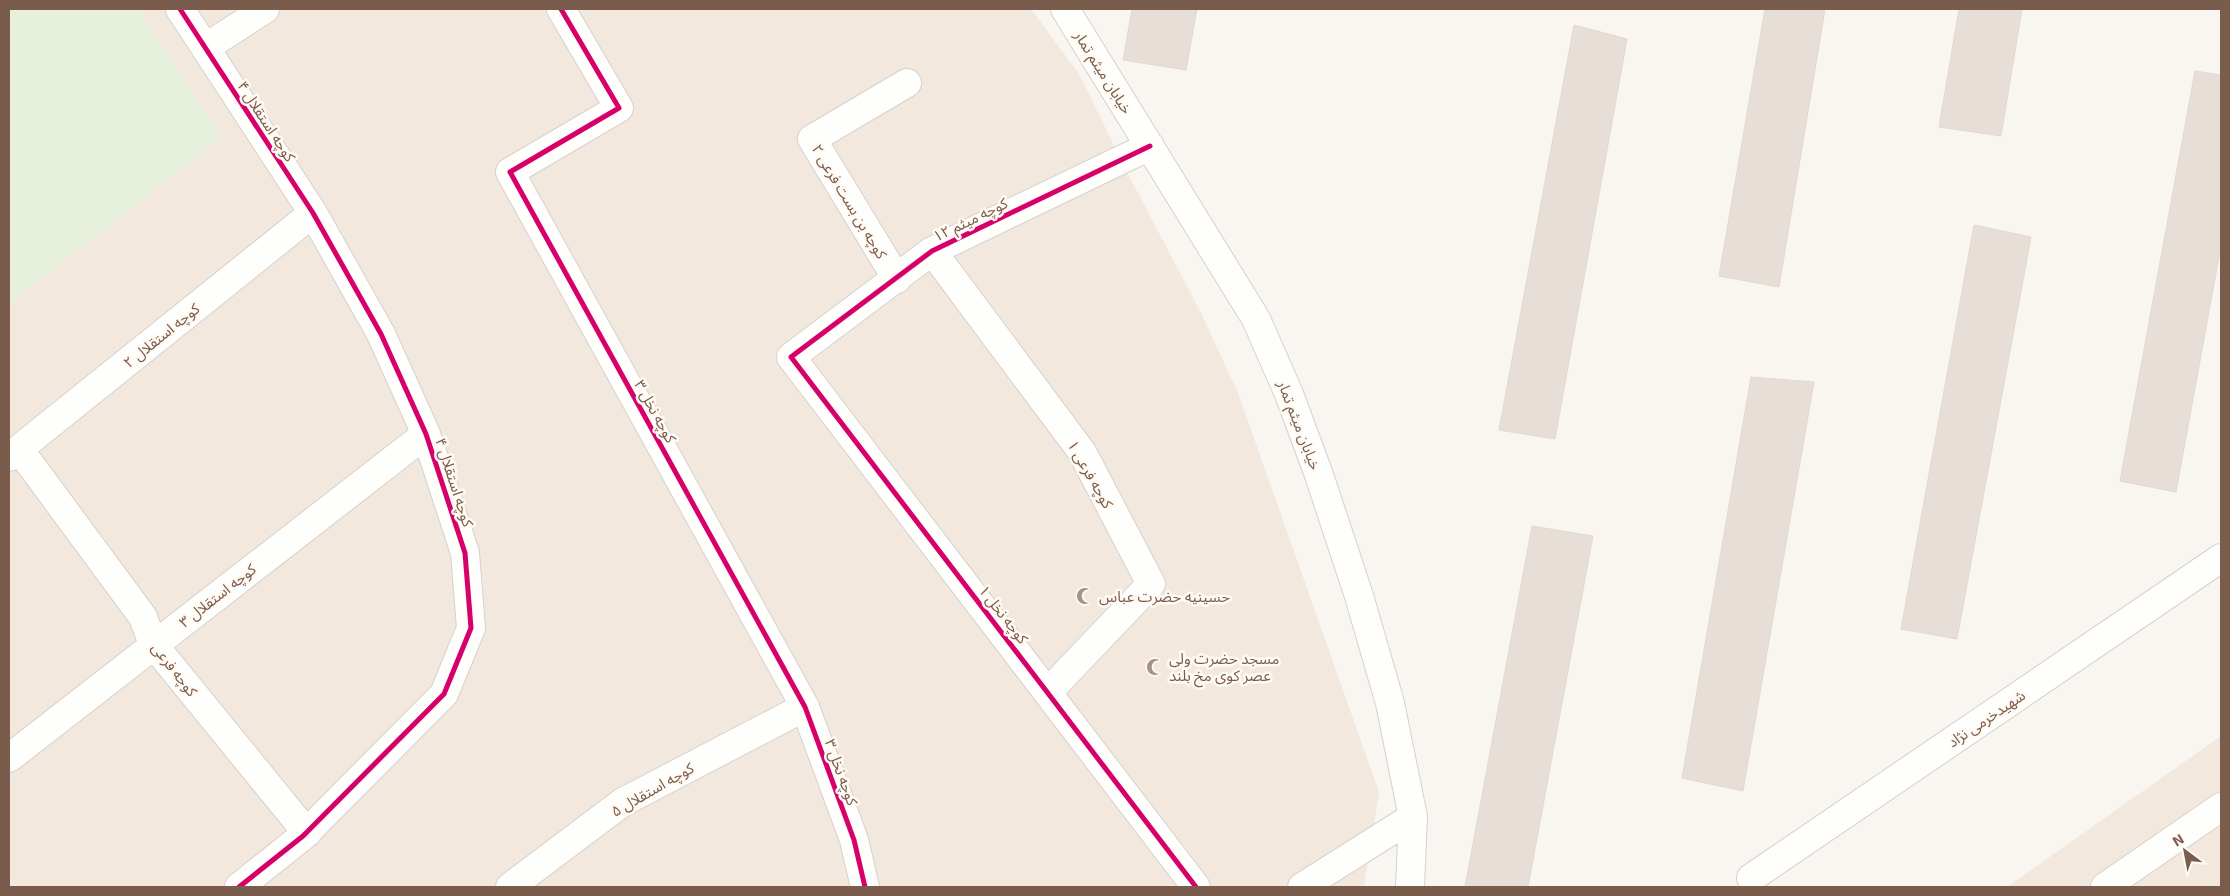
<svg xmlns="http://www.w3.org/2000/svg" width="2230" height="896" font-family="'Exo 2','Noto Sans Arabic',sans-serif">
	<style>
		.residential { fill: #f2e8de }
		.green { fill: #e7f0db }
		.building { fill: #e6ded7; stroke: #e2d8d2 }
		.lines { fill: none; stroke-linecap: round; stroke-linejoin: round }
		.minor-casing { stroke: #d7d1cb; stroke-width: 30 }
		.minor { stroke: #fefefd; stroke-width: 28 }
		.cycleway-casing { stroke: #fffaf3; stroke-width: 8 }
		.cycleway { stroke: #d6006c; stroke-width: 5 }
		.labels { text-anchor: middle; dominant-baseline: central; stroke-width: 5; stroke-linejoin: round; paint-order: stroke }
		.street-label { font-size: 15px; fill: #7a5c4d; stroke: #fffaf3 }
		.poi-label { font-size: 15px; fill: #7a5c4d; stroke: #fffaf3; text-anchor: start }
	</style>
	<rect width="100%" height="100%" fill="#f9f5f0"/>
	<path class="residential" d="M9,9H1031L1079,74L1128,174L1201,313L1238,393L1379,792L1364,887H9Z
		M2221,736V887H2007Z"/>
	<path class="green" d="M9,9H139L222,137L9,305Z"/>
	<path class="building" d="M1132,9H1197L1186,70L1123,60Z
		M1765,9H1825L1779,287L1719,276Z
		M1959,9H2022L2001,136L1939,127Z
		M1574,25L1627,39L1555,439L1499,430Z
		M2195,71L2221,75V246L2176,492L2120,481Z
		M1974,225L2031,237L1957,639L1901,629Z
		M1751,377L1814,382L1743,791L1682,778Z
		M1532,526L1593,536L1528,887H1465Z"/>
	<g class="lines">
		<g class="minor-casing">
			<path id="minor" d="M180,9L313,213L381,334L426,434L465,553L471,628L444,694L303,836L239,887
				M561,9L619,108L510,172L805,707L854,840L865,887
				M1065,9L1256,319L1289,394L1319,475L1359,596L1390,703L1413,817L1410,887
				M205,48L265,9
				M1150,146L932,251L791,357L1196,887
				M932,251L1082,452L1151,584L1048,692
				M897,279L812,139L907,83
				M19,449L143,617L153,644L307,833
				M9,457L313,213
				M9,758L426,434
				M1751,878L2221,558
				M510,887L623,802L805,707
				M1302,887L1413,817
				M2105,887L2221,807"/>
		</g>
		<use href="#minor" class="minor"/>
		<g class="cycleway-casing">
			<path id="cycleway" d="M180,9L313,213L381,334L426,434L465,553L471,628L444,694L303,836L239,887
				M561,9L619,108L510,172L805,707L854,840L865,887
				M1150,146L932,251L791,357L1196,887"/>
		</g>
		<use href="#cycleway" class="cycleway"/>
	</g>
	<defs>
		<g id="mosque-bare" transform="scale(1.35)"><path d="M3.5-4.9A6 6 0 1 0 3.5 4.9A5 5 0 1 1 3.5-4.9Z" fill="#a69286" stroke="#fffaf3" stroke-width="2.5" paint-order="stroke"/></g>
	</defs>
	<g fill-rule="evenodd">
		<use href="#mosque-bare" x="1085" y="596"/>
		<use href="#mosque-bare" x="1155" y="667"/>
	</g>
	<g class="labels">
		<g class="street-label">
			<text transform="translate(1104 72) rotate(58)">خیابان میثم تمار</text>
			<text transform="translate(267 121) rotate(57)">کوچه استقلال ۴</text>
			<text transform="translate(850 201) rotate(59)">کوچه بن بست فرعی ۲</text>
			<text transform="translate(970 219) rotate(-26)">کوچه میثم ۱۲</text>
			<text transform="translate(161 335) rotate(-39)">کوچه استقلال ۲</text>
			<text transform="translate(656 411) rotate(61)">کوچه نخل ۳</text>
			<text transform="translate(1300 425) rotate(69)">خیابان میثم تمار</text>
			<text transform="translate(1091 474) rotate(60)">کوچه فرعی ۱</text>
			<text transform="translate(455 482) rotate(72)">کوچه استقلال ۴</text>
			<text transform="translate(217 595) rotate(-38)">کوچه استقلال ۳</text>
			<text transform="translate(1004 614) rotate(52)">کوچه نخل ۱</text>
			<text transform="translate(175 669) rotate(52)">کوچه فرعی</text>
			<text transform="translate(1986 718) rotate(-34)">شهیدخرمی نژاد</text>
			<text transform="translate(842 772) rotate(70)">کوچه نخل ۳</text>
			<text transform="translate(652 789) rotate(-30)">کوچه استقلال ۵</text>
		</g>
		<g class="poi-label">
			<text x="1099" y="596">حسینیه حضرت عباس</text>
			<text x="1169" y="658">مسجد حضرت ولی<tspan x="1169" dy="17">عصر کوی مخ بلند</tspan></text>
		</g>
	</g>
	<rect width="2230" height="896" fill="none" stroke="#7a5c4d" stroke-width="20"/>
	<g transform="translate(2185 851) rotate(328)" stroke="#fffaf3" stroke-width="4" paint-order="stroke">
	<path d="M0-4L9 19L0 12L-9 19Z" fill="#7a5c4d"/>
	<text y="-8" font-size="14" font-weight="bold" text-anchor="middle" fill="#7a5c4d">N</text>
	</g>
</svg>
